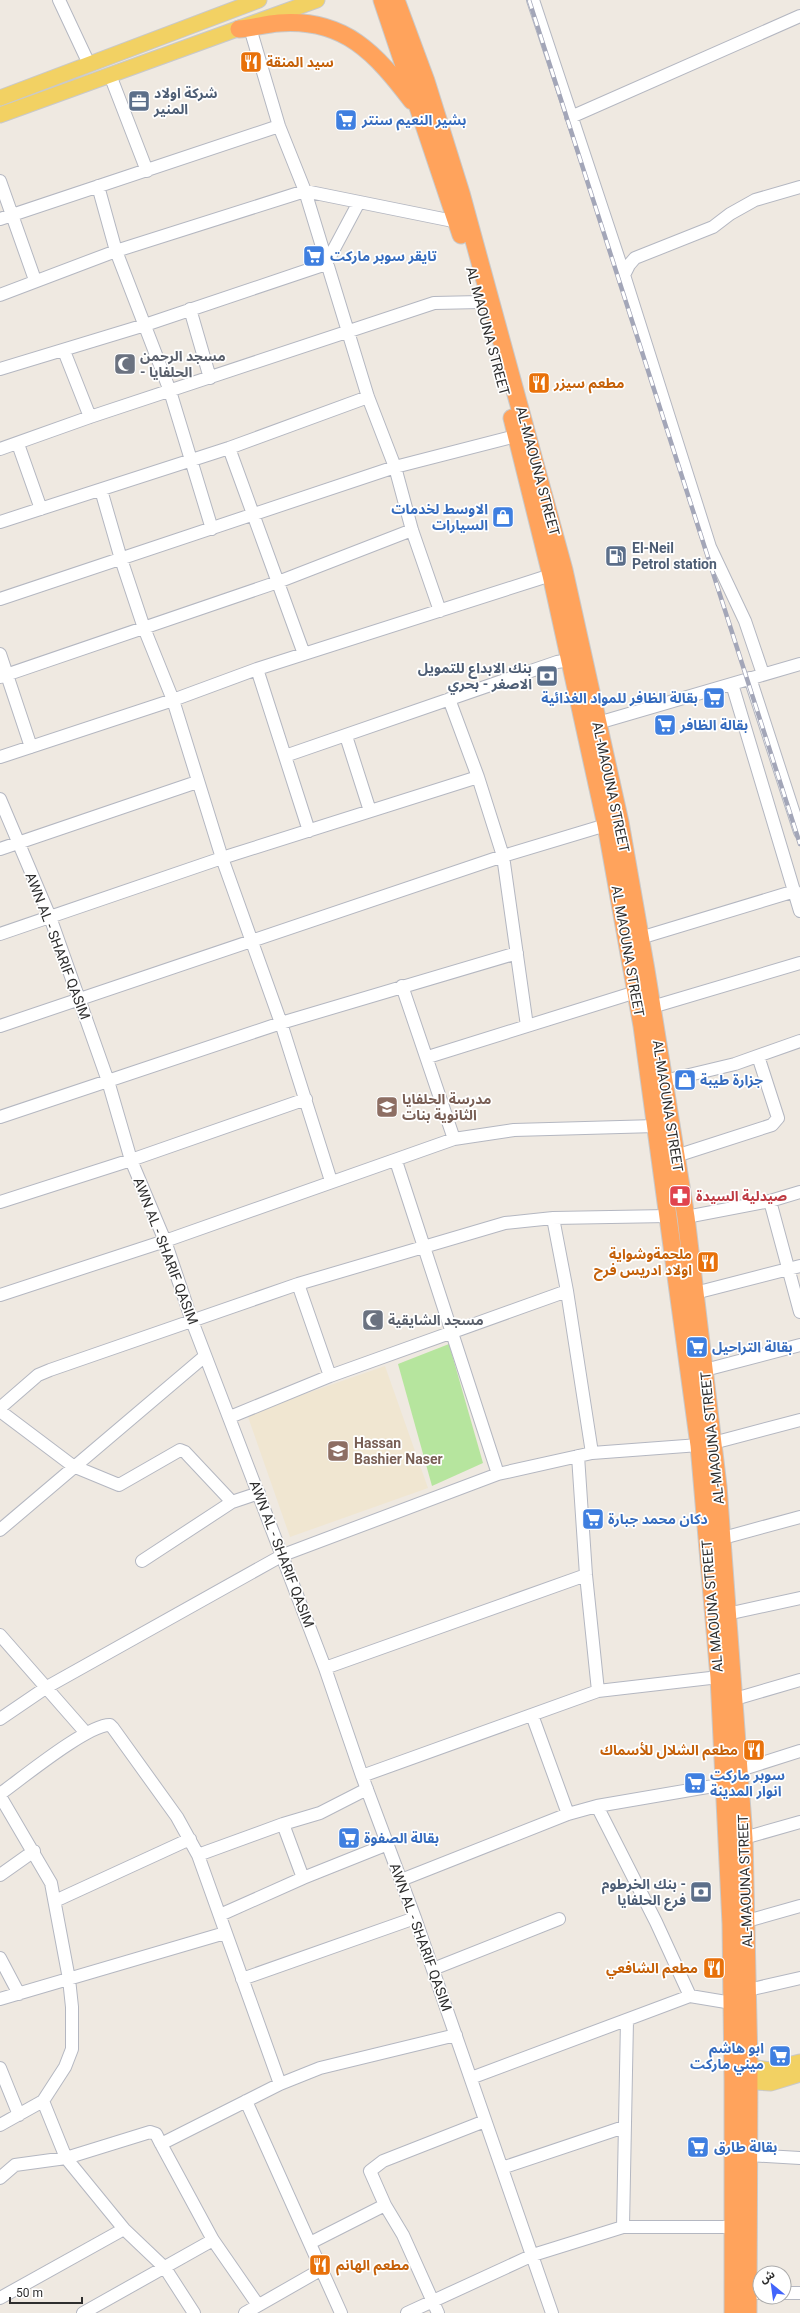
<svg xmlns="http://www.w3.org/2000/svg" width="800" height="2313" font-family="Roboto,'Noto Sans Arabic',sans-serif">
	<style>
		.education { fill: #f0e6d1 }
		.green { fill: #b6e59e }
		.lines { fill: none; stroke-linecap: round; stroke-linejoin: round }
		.minor-casing { stroke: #b4b7c1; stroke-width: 14 }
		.major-casing { stroke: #c9c9c9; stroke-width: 17 }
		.highway-casing { stroke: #c9c9c9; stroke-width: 19 }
		.minor { stroke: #fff; stroke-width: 12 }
		.major { stroke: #f2d163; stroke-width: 15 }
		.highway { stroke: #ffa35c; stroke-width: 17 }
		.rail-casing { stroke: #a3a6b8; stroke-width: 4.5 }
		.rail { stroke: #fff; stroke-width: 3; stroke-dasharray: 9; stroke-linecap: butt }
		.labels { text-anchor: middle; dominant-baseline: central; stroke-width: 3.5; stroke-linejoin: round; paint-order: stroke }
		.food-label { font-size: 14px; font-weight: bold; fill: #c56008; stroke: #fff; text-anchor: start }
		.service-label { font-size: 14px; font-weight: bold; fill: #4e5e75; stroke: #fff; text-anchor: start }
		.shop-label { font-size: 14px; font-weight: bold; fill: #366cbe; stroke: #fff; text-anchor: start }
		.street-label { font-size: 14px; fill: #2e2e2e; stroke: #fff }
		.worship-label { font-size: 14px; font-weight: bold; fill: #5b616d; stroke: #fff; text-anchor: start }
		.education-label { font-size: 14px; font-weight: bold; fill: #785e54; stroke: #fff; text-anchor: start }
		.health-label { font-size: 14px; font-weight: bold; fill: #be3a42; stroke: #fff; text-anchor: start }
	</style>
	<rect width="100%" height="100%" fill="#efe9e1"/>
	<path class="education" d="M385,1366L428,1488L290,1537L247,1414Z"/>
	<path class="green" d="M449,1344L483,1463L432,1486L398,1364Z"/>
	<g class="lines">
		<g class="minor-casing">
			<path id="minor" d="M59,0L89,64
				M533,0L624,275
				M250,28L279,126L305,191L368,397L395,467L412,530L440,611
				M110,75L147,171
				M571,117L800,16
				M0,181L35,280
				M98,186L116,251L170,391L212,529
				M0,219L279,126
				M0,295L116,251L305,191L458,222
				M190,309L210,378
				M64,351L90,417
				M0,369L145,325L326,264L359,202
				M18,444L41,509
				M229,448L304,654
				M0,449L90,417L434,303L481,302
				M101,490L121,559L144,628L173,700L222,858L281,1023L331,1181
				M0,522L229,448L368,397
				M0,599L395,467L516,436
				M0,654L31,747
				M257,669L309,831
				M763,674L745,621L710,547L624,275L629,265L635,258L713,227L730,214L755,200L800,187
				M0,677L278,582L412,530
				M750,678L800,832
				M732,684L800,911
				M449,699L478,777L503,856L527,1026
				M591,725L800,664
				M346,736L370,811
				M285,756L557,662L570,660
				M0,757L173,700L257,669L551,575
				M0,799L50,917L108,1081L131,1160L165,1241L192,1321L325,1668L362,1776L415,1918L552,2313
				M0,849L197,782
				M0,934L222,858L478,777
				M640,938L795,891
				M402,986L454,1139
				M652,1007L800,963
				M0,1026L503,856L606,825
				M428,1057L636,992
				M664,1081L735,1064L800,1041
				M0,1117L281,1023L517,953
				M676,1156L772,1125L778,1118L758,1056
				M396,1161L498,1474
				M770,1201L800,1312
				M0,1202L131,1160L306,1099
				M686,1217L770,1201L800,1192
				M553,1218L567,1291L592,1453
				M298,1284L330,1376
				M695,1293L800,1266
				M0,1295L165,1241L454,1139L514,1130L656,1126
				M705,1370L800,1345
				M0,1408L38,1375L50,1370L298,1284L505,1223L553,1218L668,1216
				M0,1411L73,1466L119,1485L180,1450L185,1452L232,1502
				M230,1417L330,1376L567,1291
				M713,1443L800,1420
				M578,1456L586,1575L598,1691
				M0,1530L205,1356
				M723,1538L800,1517
				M142,1561L232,1502L259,1493
				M727,1614L800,1598
				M0,1635L86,1733
				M325,1668L586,1575
				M735,1699L800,1680
				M532,1715L568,1814
				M0,1719L47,1687L283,1555L498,1474L592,1453L699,1445
				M740,1770L800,1751
				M362,1776L598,1691L719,1677
				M0,1794C21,1779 88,1724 110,1725L113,1728L177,1817L198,1855L280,2084
				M0,1796L51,1883L69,1979L72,2007V2049L65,2067L43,2101L0,2125
				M597,1806L656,1922L690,1996
				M283,1824L303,1878
				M744,1838L800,1822
				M198,1855L283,1824L320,1813L367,1789
				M0,1875L34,1851
				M401,1880L568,1814L597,1806L725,1784
				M55,1901L190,1839
				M220,1915L303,1878L388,1844
				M747,1921L800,1906
				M0,1958L19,1994
				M433,1969L559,1919
				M242,1979L415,1918
				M748,1990L800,1978
				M0,1999L225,1933
				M0,2068L19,2115
				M471,2078L690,1996L732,2003
				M43,2101L66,2158L124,2229L165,2268L194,2313
				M246,2101L341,2313
				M161,2144L213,2240L258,2305
				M749,2155L800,2158
				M502,2168L624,2127
				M0,2178L15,2165L66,2158L150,2132L156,2134L161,2144L280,2084L320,2068L456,2035
				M385,2205L403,2235L438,2313
				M623,2227L627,2020
				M310,2243L385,2205L370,2171L383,2161L485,2121
				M749,2292L760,2293
				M784,2293H800
				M0,2298L124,2229
				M83,2313L213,2240
				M245,2313L322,2269
				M407,2313L533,2255L623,2227H732"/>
		</g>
		<g class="major-casing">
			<path id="major" d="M0,98L259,0
				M0,115L317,0
				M739,2065L769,2070L800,2062
				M738,2081L771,2083L800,2074"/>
		</g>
		<g class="highway-casing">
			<path id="highway" d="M382,0L461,235
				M396,0L426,81L461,193L564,570L620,822L646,970L686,1217L718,1486L744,1838L749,2066L748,2313
				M239,29C253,28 265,24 279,23C345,18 376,54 412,101
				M512,418L551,575L606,825L642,1026L699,1445L719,1677L731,1924L733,2081V2313"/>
		</g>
		<use href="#minor" class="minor"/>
		<use href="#major" class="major"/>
		<use href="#highway" class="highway"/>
		<g class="rail-casing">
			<path id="rail" d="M529,0L800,844"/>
		</g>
		<use href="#rail" class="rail"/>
	</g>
	<defs>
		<g id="restaurant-square" transform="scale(1.15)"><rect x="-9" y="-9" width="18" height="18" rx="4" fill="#e8710a" stroke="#fff"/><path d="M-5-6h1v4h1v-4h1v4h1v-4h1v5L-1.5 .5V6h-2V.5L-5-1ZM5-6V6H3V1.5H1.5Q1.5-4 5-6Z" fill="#fff"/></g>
		<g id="office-square" transform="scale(1.15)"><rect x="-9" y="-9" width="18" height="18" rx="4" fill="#5c6f8a" stroke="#fff"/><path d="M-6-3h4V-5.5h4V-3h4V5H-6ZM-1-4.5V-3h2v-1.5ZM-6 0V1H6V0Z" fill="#fff"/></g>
		<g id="supermarket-square" transform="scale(1.15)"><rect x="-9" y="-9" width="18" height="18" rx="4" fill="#3f7fe0" stroke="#fff"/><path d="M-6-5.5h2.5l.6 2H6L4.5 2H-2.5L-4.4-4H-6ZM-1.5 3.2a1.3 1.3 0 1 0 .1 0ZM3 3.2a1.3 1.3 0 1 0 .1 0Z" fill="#fff"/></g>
		<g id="mosque-square" transform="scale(1.15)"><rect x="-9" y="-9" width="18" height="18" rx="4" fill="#6b7280" stroke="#fff"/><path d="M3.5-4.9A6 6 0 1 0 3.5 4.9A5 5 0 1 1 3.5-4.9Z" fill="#fff"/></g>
		<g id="shop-square" transform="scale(1.15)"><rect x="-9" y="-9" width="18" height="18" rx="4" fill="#3f7fe0" stroke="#fff"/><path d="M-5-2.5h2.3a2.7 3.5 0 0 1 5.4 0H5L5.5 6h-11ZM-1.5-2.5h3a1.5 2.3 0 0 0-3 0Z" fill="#fff"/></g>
		<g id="fuel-square" transform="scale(1.15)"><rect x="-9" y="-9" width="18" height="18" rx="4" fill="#5c6f8a" stroke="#fff"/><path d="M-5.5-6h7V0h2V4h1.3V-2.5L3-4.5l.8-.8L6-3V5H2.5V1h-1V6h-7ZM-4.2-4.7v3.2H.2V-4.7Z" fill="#fff"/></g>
		<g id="bank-square" transform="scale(1.15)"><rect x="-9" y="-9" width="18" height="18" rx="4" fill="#5c6f8a" stroke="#fff"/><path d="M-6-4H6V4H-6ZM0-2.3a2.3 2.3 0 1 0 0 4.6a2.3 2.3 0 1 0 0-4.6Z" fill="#fff"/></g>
		<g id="school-square" transform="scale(1.15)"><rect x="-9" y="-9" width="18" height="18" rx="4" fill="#8d6e63" stroke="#fff"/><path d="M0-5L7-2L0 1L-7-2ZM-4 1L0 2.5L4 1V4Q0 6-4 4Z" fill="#fff"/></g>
		<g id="pharmacy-square" transform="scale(1.15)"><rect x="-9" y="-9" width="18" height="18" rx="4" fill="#e0444e" stroke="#fff"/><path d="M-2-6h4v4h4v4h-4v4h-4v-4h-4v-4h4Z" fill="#fff"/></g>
	</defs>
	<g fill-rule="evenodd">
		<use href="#restaurant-square" x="251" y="62"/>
		<use href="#office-square" x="139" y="101"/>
		<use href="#supermarket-square" x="346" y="120"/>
		<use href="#supermarket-square" x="314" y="256"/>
		<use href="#mosque-square" x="125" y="364"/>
		<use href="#restaurant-square" x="539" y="383"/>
		<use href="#shop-square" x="503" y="517"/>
		<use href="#fuel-square" x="616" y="556"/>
		<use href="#bank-square" x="547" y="676"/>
		<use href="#supermarket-square" x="714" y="698"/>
		<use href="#supermarket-square" x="665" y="725"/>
		<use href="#shop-square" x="685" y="1080"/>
		<use href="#school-square" x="387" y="1107"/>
		<use href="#pharmacy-square" x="680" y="1196"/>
		<use href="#restaurant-square" x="708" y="1262"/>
		<use href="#mosque-square" x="373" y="1320"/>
		<use href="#supermarket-square" x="697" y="1347"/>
		<use href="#school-square" x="338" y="1451"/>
		<use href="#supermarket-square" x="593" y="1519"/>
		<use href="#restaurant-square" x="754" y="1750"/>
		<use href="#supermarket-square" x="695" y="1783"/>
		<use href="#supermarket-square" x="349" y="1838"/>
		<use href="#bank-square" x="701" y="1892"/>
		<use href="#restaurant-square" x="714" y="1968"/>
		<use href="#supermarket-square" x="780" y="2056"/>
		<use href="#supermarket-square" x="698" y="2147"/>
		<use href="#restaurant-square" x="320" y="2265"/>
	</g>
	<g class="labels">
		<g class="food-label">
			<text x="266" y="62">سيد المنقة</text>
			<text x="554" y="383">مطعم سيزر</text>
			<text x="692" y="1254" text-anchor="end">ملحمةوشواية<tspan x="692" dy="16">اولاد ادريس فرح</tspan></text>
			<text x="738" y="1750" text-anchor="end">مطعم الشلال للأسماك</text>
			<text x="698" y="1968" text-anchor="end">مطعم الشافعي</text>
			<text x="336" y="2265">مطعم الهانم</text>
		</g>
		<g class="service-label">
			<text x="154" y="93">شركة اولاد<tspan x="154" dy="16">المنير</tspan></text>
			<text x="632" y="548">El-Neil<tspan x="632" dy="16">Petrol station</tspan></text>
			<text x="532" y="668" text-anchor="end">بنك الابداع للتمويل<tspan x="532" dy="16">الاصغر - بحري</tspan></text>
			<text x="686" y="1884" text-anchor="end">بنك الخرطوم -<tspan x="686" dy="16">فرع الحلفايا</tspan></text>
		</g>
		<g class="shop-label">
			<text x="362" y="120">بشير النعيم سنتر</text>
			<text x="330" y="256">تايقر سوبر ماركت</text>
			<text x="488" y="509" text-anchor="end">الاوسط لخدمات<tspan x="488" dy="16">السيارات</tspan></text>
			<text x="698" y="698" text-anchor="end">بقالة الظافر للمواد الغذائية</text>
			<text x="680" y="725">بقالة الظافر</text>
			<text x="700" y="1080">جزارة طيبة</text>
			<text x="712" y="1347">بقالة التراحيل</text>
			<text x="608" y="1519">دكان محمد جبارة</text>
			<text x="710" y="1775">سوبر ماركت<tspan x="710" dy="16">انوار المدينة</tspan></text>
			<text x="364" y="1838">بقالة الصفوة</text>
			<text x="764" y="2048" text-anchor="end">ابو هاشم<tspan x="764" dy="16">ميني ماركت</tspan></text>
			<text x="714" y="2147">بقالة طارق</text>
		</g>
		<g class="street-label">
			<text transform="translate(488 331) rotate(75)">AL MAOUNA STREET</text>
			<text transform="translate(538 471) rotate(75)">AL-MAOUNA STREET</text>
			<text transform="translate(611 787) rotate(78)">AL-MAOUNA STREET</text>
			<text transform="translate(58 946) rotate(69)">AWN AL - SHARIF QASIM</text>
			<text transform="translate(628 951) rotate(80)">AL MAOUNA STREET</text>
			<text transform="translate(668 1106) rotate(81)">AL-MAOUNA STREET</text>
			<text transform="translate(166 1251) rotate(69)">AWN AL - SHARIF QASIM</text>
			<text transform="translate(712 1438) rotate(-96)">AL-MAOUNA STREET</text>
			<text transform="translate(282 1554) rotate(69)">AWN AL - SHARIF QASIM</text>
			<text transform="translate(712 1606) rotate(-95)">AL MAOUNA STREET</text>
			<text transform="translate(745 1881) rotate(-92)">AL-MAOUNA STREET</text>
			<text transform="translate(421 1937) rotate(70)">AWN AL - SHARIF QASIM</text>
		</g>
		<g class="worship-label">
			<text x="140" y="356">مسجد الرحمن<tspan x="140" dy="16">- الحلفايا</tspan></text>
			<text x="388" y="1320">مسجد الشايقية</text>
		</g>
		<g class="education-label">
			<text x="402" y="1099">مدرسة الحلفايا<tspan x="402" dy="16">الثانوية بنات</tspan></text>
			<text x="354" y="1443">Hassan<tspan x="354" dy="16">Bashier Naser</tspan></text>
		</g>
		<g class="health-label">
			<text x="696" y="1196">صيدلية السيدة</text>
		</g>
	</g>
	<g transform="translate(772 2285) rotate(331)"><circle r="19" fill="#ffffff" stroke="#ababab"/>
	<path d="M0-3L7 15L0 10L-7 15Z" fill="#4264fb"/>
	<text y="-6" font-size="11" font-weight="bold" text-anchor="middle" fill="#2e2e2e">ش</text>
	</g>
	<path d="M10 2297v6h72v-6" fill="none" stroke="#2e2e2e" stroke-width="2"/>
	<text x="16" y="2297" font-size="12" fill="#2e2e2e" stroke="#ffffff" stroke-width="3" paint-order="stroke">50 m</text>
</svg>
